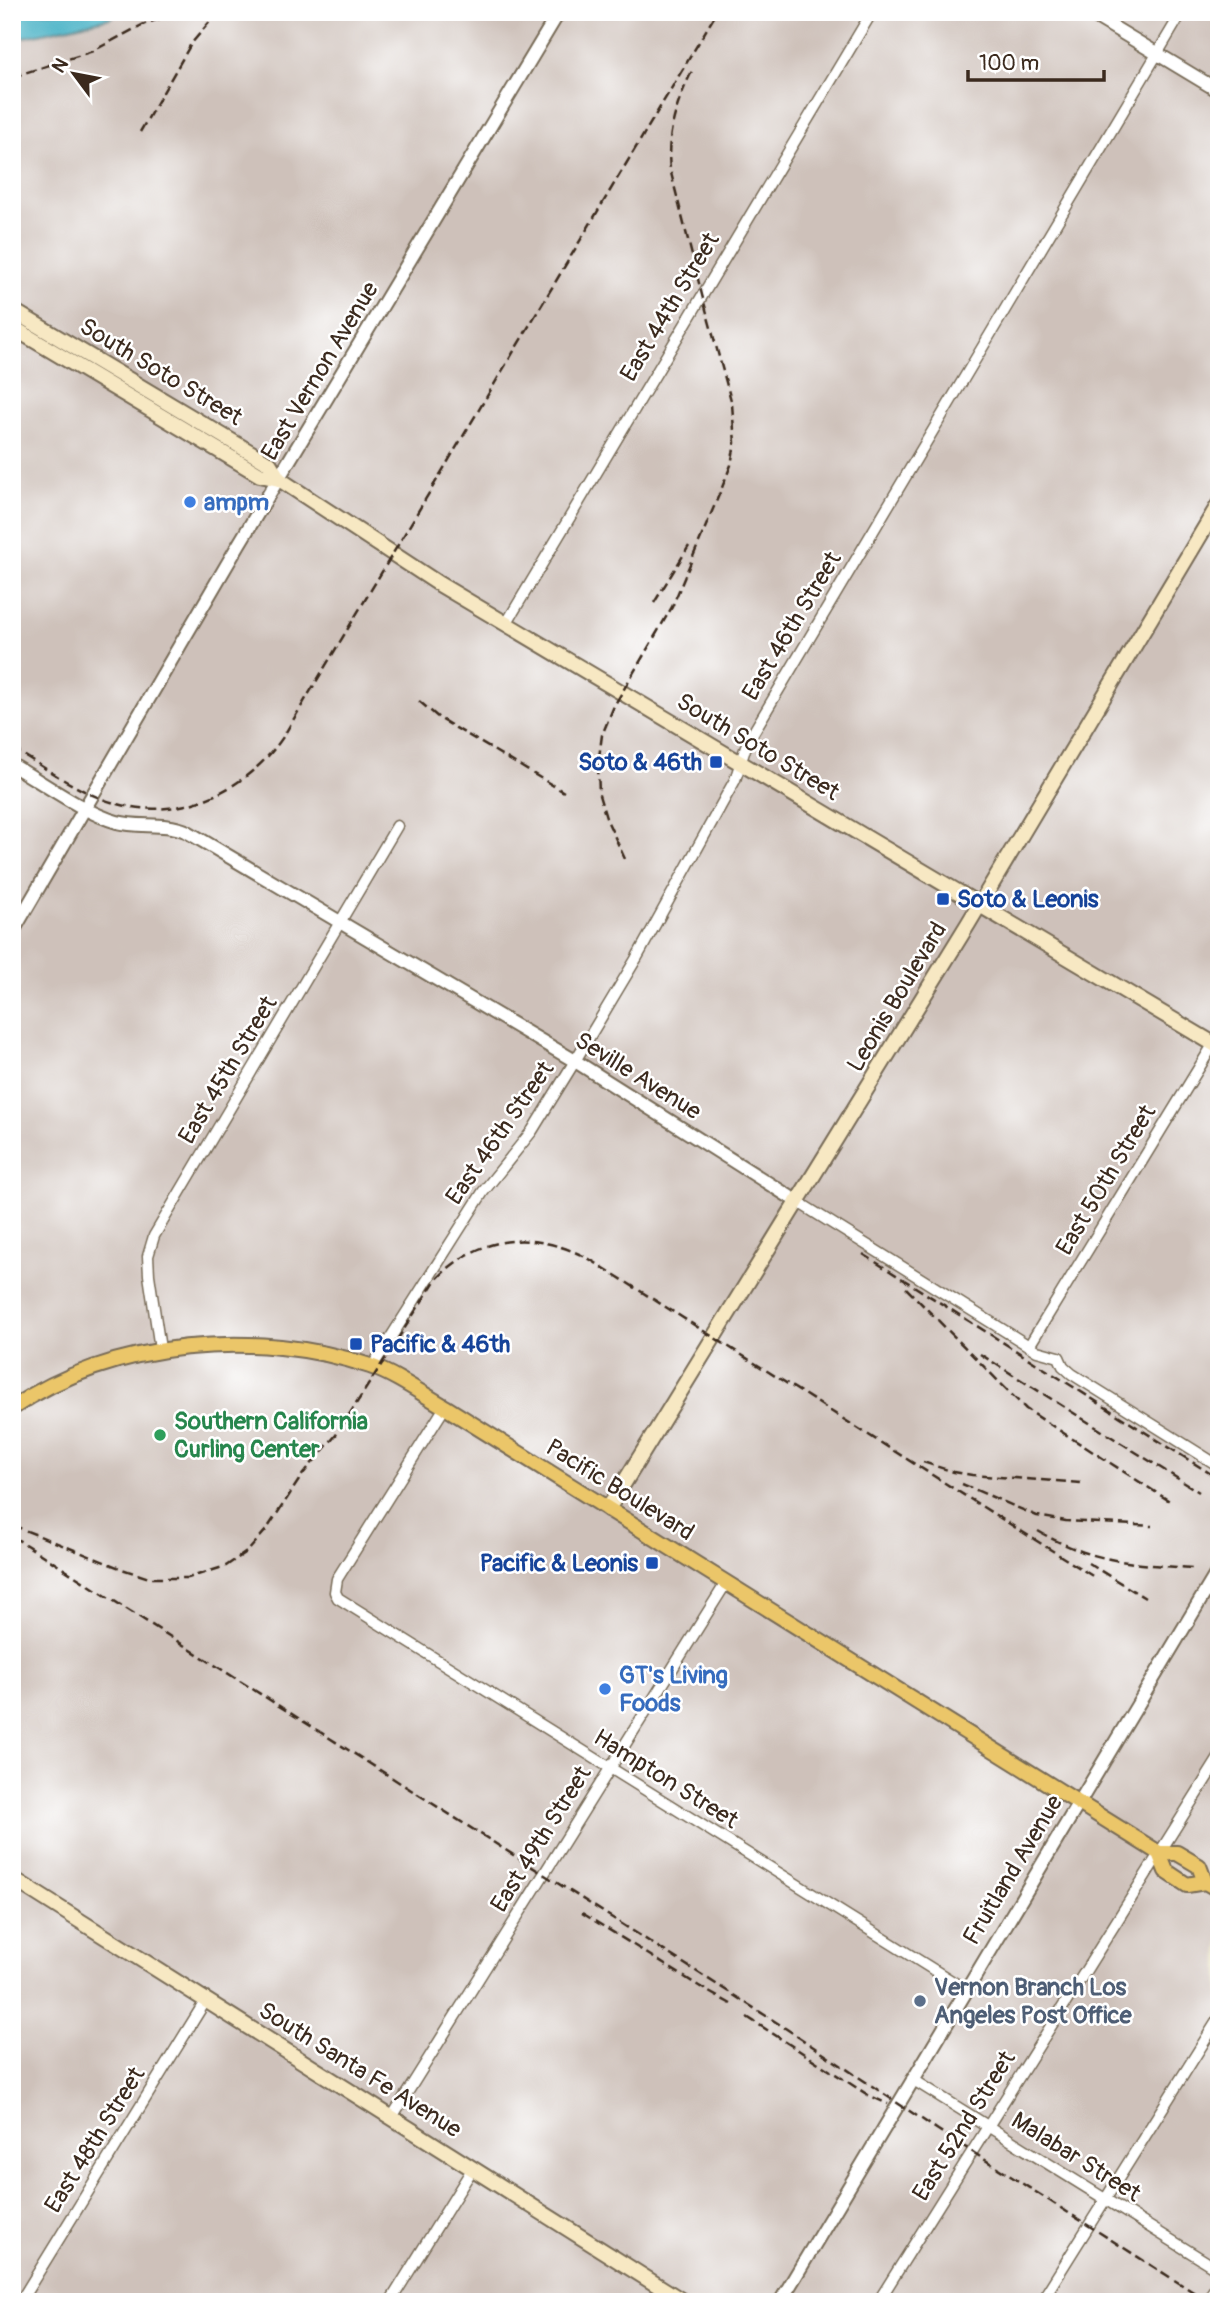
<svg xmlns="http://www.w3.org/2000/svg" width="1231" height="2314" font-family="Pangolin,sans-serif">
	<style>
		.industrial { fill: #cec1ba }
		.water { fill: #48b2c6; stroke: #426e72; stroke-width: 2 }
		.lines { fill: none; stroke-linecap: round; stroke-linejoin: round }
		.minor-casing { stroke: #776a56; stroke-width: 13 }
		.tertiary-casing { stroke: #776a56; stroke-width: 16 }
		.secondary-casing { stroke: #776a56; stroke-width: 18 }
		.primary-casing { stroke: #776a56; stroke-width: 18 }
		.minor { stroke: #fff; stroke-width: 10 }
		.tertiary { stroke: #fff; stroke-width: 12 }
		.secondary { stroke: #f7e8c3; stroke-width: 14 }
		.primary { stroke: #ebc669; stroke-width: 14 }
		.rail { stroke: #3b2a1e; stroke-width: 2.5; stroke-dasharray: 10 5; stroke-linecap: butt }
		.shop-dot { fill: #3f7fe0; stroke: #fff; stroke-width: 2.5 }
		.transit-dot { fill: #1a4fb4; stroke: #fff; stroke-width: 2.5 }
		.leisure-dot { fill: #2e9e5b; stroke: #fff; stroke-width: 2.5 }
		.service-dot { fill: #5c6f8a; stroke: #fff; stroke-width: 2.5 }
		.labels { text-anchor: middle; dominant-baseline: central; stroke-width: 5; stroke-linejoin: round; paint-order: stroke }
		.street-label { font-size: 24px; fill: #3b2a1e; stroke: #fff }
		.shop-label { font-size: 24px; font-weight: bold; fill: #366cbe; stroke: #fff; text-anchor: start }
		.transit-label { font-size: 24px; font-weight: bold; fill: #164399; stroke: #fff; text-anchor: end }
		.leisure-label { font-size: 24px; font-weight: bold; fill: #27864d; stroke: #fff; text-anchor: start }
		.service-label { font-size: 24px; font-weight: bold; fill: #4e5e75; stroke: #fff; text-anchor: start }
	</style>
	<rect width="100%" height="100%" fill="#fff"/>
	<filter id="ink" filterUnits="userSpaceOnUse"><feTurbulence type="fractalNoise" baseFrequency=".0143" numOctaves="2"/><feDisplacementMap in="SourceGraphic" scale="14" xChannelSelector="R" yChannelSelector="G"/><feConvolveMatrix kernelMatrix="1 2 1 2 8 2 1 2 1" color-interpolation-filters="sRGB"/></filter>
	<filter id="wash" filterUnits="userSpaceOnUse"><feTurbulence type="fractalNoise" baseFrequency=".00686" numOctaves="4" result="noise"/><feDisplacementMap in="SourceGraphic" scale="28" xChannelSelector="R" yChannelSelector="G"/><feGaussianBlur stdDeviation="1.57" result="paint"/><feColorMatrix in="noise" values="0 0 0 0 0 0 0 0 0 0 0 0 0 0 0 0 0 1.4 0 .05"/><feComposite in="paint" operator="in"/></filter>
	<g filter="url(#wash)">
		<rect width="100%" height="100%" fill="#e7e0bd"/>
		<path class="industrial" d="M12,12H1219V2302H12Z"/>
		<path class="water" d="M12,12H119L110,18L12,40Z"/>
	</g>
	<g filter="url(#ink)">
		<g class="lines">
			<g class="minor-casing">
				<path id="minor" d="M506,624L872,12
					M798,1202L1037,1351L1059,1357L1063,1366L1072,1374L1219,1466
					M1029,1346L1219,1035
					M160,1349L149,1275L148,1256L154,1236L397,826
					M372,1367L483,1192L532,1131L575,1061L636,959L735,780L747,743L1182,12
					M445,1407L337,1579L335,1592L338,1598L966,1990
					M912,2079L1219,2270
					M392,2117L726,1583
					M20,2302L206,2000
					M390,2302L473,2168
					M878,2302L1219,1758
					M1041,2302L1219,2018
					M1206,2302L1219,2282"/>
			</g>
			<g class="tertiary-casing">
				<path id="tertiary" d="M1088,12L1219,91
					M12,765C42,782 84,813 117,822C139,828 164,822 186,831L575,1061L798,1202
					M12,933L239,544L559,12
					M780,2302L1219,1569"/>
			</g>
			<g class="secondary-casing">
				<path id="secondary" d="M12,310L270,464L279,479
					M12,327L260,475L279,479L439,584L1219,1047
					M608,1509L968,924L1219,504
					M12,1878L684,2302"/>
			</g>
			<g class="primary-casing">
				<path id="primary" d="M12,1408C111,1340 258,1328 370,1366C396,1375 421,1393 445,1407L1159,1853H1177L1199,1866L1205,1882L1219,1890
					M1159,1853L1166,1871L1187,1885L1205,1882"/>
			</g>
			<use href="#minor" class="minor"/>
			<use href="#tertiary" class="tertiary"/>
			<use href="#secondary" class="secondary"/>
			<use href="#primary" class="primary"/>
			<path class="rail" d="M12,77L93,51L142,25L179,12
				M140,132L191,44L218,12
				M654,603L689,546
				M419,701L439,718L564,792
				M12,748C46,768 80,794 118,804C182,821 247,790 283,737L717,12
				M625,859L606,818L599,795L598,765L602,735L614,706L672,607L721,490L731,465L735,443L732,404L702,295L670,169C666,134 677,102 692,71
				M863,1254L1219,1479
				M906,1288L1026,1409L1171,1502
				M980,1354L1199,1492
				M923,1462L954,1472L972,1475L1082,1483
				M962,1484L1037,1516L1066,1521L1152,1526
				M12,1525L122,1569L149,1578H188L226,1566L248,1551L267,1529L303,1474L336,1435L435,1281C479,1233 536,1230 591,1260L1094,1577
				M1038,1531C1091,1562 1133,1564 1192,1568
				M12,1536L779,2024L938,2130L1209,2302
				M1088,1563L1145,1598
				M582,1913L707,1991L731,2004
				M747,2017L868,2095L888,2104"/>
		</g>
	</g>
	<g class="shop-dot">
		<circle cx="190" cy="502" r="7"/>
		<circle cx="605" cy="1689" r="7"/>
	</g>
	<g class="transit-dot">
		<rect x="709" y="755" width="14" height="14" rx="3.5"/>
		<rect x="936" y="892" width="14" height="14" rx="3.5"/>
		<rect x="349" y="1337" width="14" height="14" rx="3.5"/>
		<rect x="645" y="1556" width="14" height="14" rx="3.5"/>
	</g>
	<circle class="leisure-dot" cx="160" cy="1435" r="7"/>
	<circle class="service-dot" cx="920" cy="2001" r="7"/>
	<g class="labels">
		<g class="street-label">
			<text transform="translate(670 307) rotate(-59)">East 44th Street</text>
			<text transform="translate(320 371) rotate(-59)">East Vernon Avenue</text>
			<text transform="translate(161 372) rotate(31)">South Soto Street</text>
			<text transform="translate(792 626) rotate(-59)">East 46th Street</text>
			<text transform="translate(758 747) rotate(31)">South Soto Street</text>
			<text transform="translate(897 997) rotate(-59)">Leonis Boulevard</text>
			<text transform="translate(228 1070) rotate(-59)">East 45th Street</text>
			<text transform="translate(638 1076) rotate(32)">Seville Avenue</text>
			<text transform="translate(500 1133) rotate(-55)">East 46th Street</text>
			<text transform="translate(1106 1180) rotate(-59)">East 50th Street</text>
			<text transform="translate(620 1490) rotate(32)">Pacific Boulevard</text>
			<text transform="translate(666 1779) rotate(32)">Hampton Street</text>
			<text transform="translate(541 1839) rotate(-58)">East 49th Street</text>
			<text transform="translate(1013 1870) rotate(-59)">Fruitland Avenue</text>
			<text transform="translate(360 2070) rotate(32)">South Santa Fe Avenue</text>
			<text transform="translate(964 2126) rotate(-58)">East 52nd Street</text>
			<text transform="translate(95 2140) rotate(-58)">East 48th Street</text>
			<text transform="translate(1076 2157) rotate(32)">Malabar Street</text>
		</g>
		<g class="shop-label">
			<text x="204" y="502">ampm</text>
			<text x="619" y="1675">GT's Living<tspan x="619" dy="28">Foods</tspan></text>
		</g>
		<g class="transit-label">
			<text x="702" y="762">Soto &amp; 46th</text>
			<text x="957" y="899" text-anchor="start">Soto &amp; Leonis</text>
			<text x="370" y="1344" text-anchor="start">Pacific &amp; 46th</text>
			<text x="638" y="1563">Pacific &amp; Leonis</text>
		</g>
		<g class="leisure-label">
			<text x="174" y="1421">Southern California<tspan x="174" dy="28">Curling Center</tspan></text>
		</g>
		<g class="service-label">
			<text x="934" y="1987">Vernon Branch Los<tspan x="934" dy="28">Angeles Post Office</tspan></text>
		</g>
	</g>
	<rect width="1231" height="2314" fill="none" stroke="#fff" stroke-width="42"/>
	<g transform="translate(74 74) rotate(302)" stroke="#ffffff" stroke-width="5" paint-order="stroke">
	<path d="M0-5L12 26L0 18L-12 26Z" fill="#3b2a1e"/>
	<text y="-10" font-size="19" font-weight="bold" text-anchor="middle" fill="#3b2a1e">N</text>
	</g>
	<path d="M968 70v10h136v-10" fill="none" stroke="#3b2a1e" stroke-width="3.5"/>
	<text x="979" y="70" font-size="21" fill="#3b2a1e" stroke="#ffffff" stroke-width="5" paint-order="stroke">100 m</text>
</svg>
